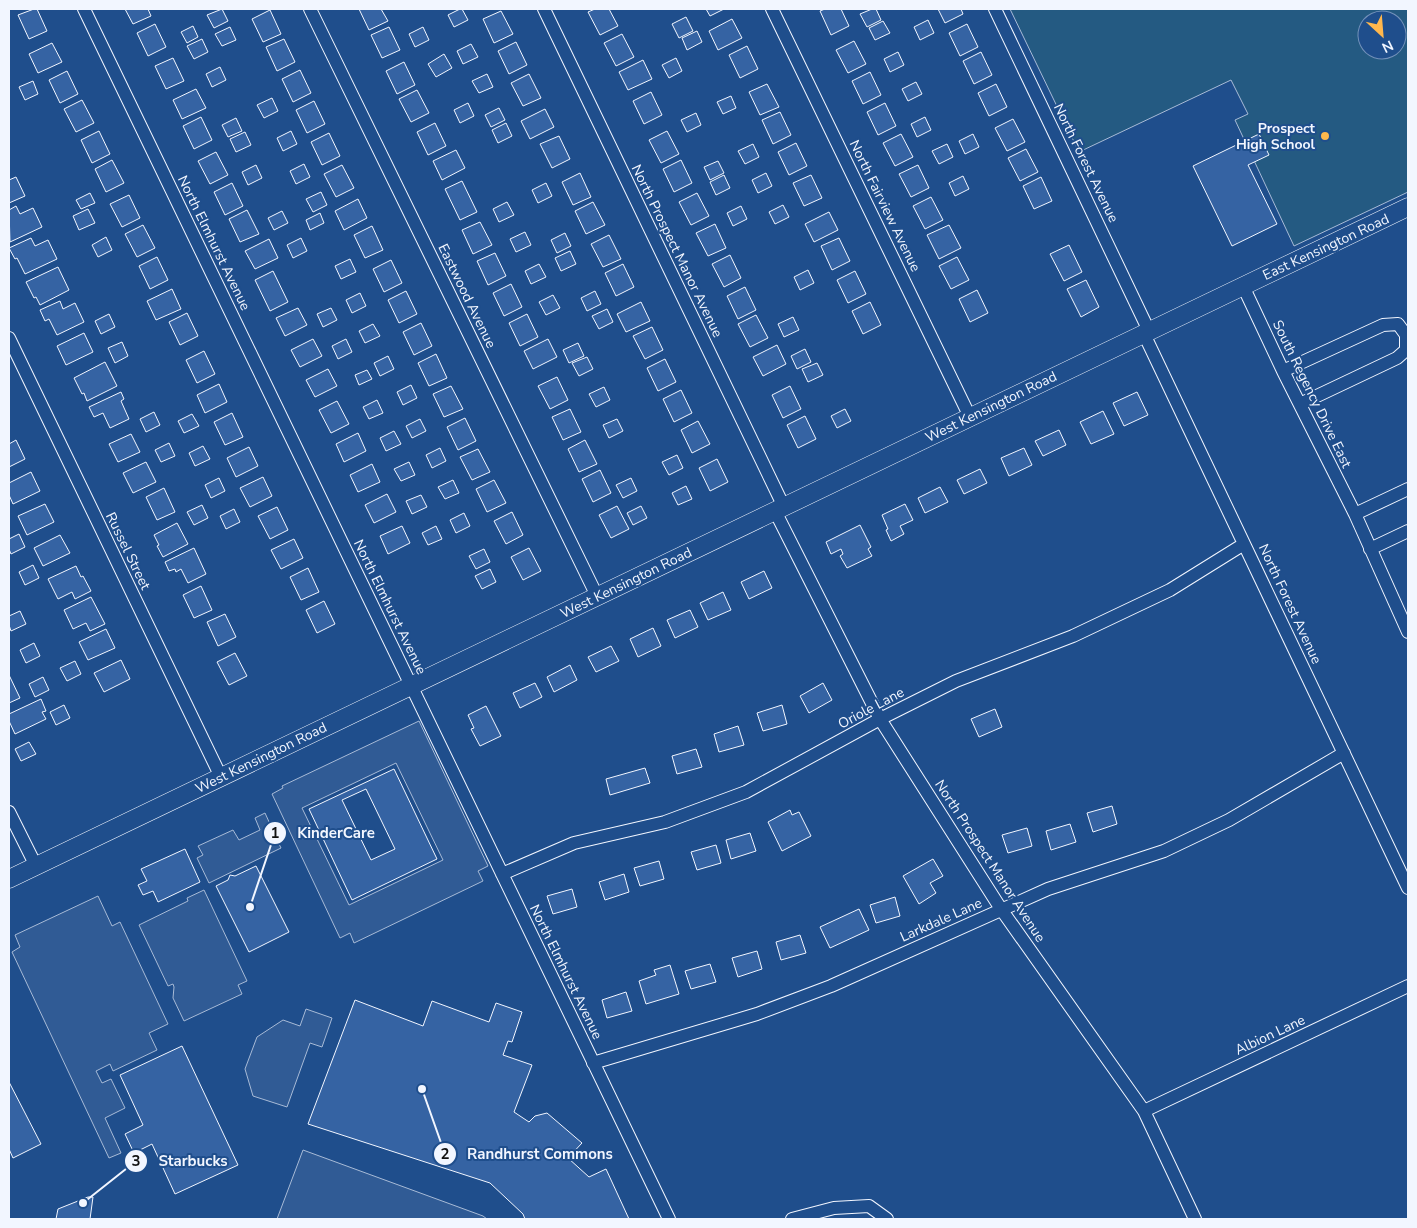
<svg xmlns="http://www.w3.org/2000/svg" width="1417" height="1228" font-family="'Nunito Sans',sans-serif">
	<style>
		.green { fill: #245a82; stroke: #a8bbd7; fill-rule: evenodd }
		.parking { fill: #305b95; stroke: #a8bbd7; fill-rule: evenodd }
		.building { fill: #3563a3; stroke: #f2f6ff; fill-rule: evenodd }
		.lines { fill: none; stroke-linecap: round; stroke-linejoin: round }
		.minor-casing { stroke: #f2f6ff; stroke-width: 14 }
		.secondary-casing { stroke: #f2f6ff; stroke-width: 19 }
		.minor { stroke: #1f4e8c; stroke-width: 12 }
		.secondary { stroke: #1f4e8c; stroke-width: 18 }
		.poi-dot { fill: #ffb74d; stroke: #1f4e8c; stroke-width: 2 }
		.labels { text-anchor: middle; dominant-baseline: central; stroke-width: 4; stroke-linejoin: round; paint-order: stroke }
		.poi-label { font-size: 14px; font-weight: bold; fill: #f2f6ff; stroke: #1f4e8c; text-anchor: end }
		.street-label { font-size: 14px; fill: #f2f6ff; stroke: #1f4e8c }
		.leader { fill: none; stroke: #f2f6ff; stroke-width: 2 }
		.callout-dot { fill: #f2f6ff; stroke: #1f4e8c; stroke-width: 2 }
		.mark-label { font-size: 15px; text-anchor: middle; font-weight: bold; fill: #111 }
		.callout-label { font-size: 15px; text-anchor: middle; font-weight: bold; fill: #f2f6ff; stroke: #1f4e8c; stroke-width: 4; stroke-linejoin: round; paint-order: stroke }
	</style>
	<rect width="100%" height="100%" fill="#1f4e8c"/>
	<path class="green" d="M1010,9H1408V192L1294,246L1235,120L1248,114L1231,80L1079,152ZM1367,20H1397V50H1367Z"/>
	<path class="parking" d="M419,721L488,866L478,871L483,881L354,943L350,933L340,938L272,794L283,788L282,786ZM396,763L443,860L349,905L302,808Z
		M265,813L270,824L275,822L280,834L275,836L281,848L209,883L197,858L203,855L198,846L233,830L239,840L260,830L255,818Z
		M204,890L247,981L238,985L242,994L184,1021L173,998L174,987L173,984L168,986L139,925L188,901L187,898Z
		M98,896L112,926L120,922L168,1024L149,1033L157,1050L113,1071L110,1064L96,1071L102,1083L111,1079L125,1108L105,1118L121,1153L109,1158L12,952L20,947L15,935Z
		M306,1009L332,1018L322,1047L310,1043L287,1107L253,1096L245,1069L257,1037L283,1020L300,1026Z
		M303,1150L483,1216L487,1219H277Z"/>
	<path class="building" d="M34,9H37L47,31L29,39L18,15Z
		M125,9H148L151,16L133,24Z
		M222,9L228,21L214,28L207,15Z
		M359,9H381L388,21L369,30Z
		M460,9H462L468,20L454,27L448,15Z
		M595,9H609L618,26L600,35L588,12Z
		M706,9H724L710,16Z
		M825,9H841L849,26L831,35L820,11Z
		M872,9H876L881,20L867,27L860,14Z
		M938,9H961L963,14L945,23Z
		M270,10L281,34L263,42L252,19Z
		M501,11L513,34L494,43L483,19Z
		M686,17L693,31L679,38L672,24Z
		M732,19L742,38L718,50L709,31Z
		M928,20L934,33L920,40L914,27Z
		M883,21L890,33L875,40L869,28Z
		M155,24L166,47L148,56L137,33Z
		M967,24L978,47L960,56L949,33Z
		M193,26L198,37L187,43L181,32Z
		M230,27L236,40L222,46L215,34Z
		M389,27L400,50L382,58L371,35Z
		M423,27L429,40L415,47L409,34Z
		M697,31L702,42L687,50L682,38Z
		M622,34L634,57L616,66L604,43Z
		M202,39L208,52L194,59L187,46Z
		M284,39L295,62L277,71L266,47Z
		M854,41L866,64L848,73L836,50Z
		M516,42L527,65L509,74L498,51Z
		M52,43L62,62L38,73L29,54Z
		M471,44L478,57L463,64L457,51Z
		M747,46L758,69L740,78L729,55Z
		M898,52L904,65L890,72L884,59Z
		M981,52L992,75L974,84L963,61Z
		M444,54L452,68L436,77L428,64Z
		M173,58L184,81L166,89L155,66Z
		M676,58L682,71L669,78L662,65Z
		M643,60L652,79L628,90L619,72Z
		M404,62L415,85L397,94L386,71Z
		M220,67L226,80L212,87L206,74Z
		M300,70L311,93L293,102L282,79Z
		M67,71L78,94L60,103L49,80Z
		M870,72L881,95L863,104L852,81Z
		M487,74L493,87L479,93L472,81Z
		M529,74L541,98L523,106L511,83Z
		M33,81L38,94L25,100L19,87Z
		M916,82L922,94L908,101L902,89Z
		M767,84L779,107L760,115L749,92Z
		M996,84L1007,107L989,116L978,93Z
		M196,89L206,108L182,119L173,100Z
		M417,90L429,113L411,122L399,99Z
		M651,92L662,115L644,124L633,101Z
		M731,96L736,108L723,114L717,102Z
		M272,98L278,111L264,118L257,105Z
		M82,100L94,123L76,132L64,109Z
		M314,101L325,124L307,133L296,110Z
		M468,103L474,116L460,123L454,110Z
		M885,103L896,126L878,135L867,112Z
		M499,108L505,120L491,127L485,115Z
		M545,109L554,127L530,139L521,121Z
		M780,112L791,135L773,144L762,120Z
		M696,113L701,125L687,132L681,120Z
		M201,117L212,140L194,149L183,126Z
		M925,117L931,130L917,137L911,124Z
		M236,118L242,131L228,137L222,125Z
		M1013,119L1025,142L1007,151L995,128Z
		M435,123L446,146L428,155L417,132Z
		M506,123L512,136L498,143L492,130Z
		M99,131L110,154L92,163L81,140Z
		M291,131L297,144L283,151L277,138Z
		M667,131L679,154L661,163L649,140Z
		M245,132L251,145L236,152L230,139Z
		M329,133L340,156L322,165L311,142Z
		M901,134L913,157L895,166L883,143Z
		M973,134L979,147L965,154L959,141Z
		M1259,134L1269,155L1248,165L1277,224L1232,246L1193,166Z
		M559,136L570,159L552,168L540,144Z
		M796,143L807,166L789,175L778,152Z
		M753,144L759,157L745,164L738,151Z
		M947,144L953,157L939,164L932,151Z
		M1026,149L1038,172L1020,181L1008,158Z
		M456,150L465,168L442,180L433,161Z
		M216,152L228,175L210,184L198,161Z
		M112,160L124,183L106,192L95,169Z
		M681,160L692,183L674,192L663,169Z
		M718,161L724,173L710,180L704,167Z
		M304,164L310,177L296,184L290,171Z
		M256,165L262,178L248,185L242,172Z
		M342,165L354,188L336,197L324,174Z
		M918,165L929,188L911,197L899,174Z
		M580,173L591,197L573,205L562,182Z
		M766,173L772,186L758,193L752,180Z
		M724,175L730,188L716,195L710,182Z
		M811,175L822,198L804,206L793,183Z
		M963,176L969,189L955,196L949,183Z
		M16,177L25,196L9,203V180Z
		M1041,177L1052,201L1034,209L1023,186Z
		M462,181L477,212L460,220L445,189Z
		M232,183L243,206L225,215L214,192Z
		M546,183L552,196L538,203L532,190Z
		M321,192L327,205L313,212L306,199Z
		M90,193L95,203L81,209L76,200Z
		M697,193L709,216L691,225L679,202Z
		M129,195L140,218L122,227L110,204Z
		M931,197L943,220L925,229L913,206Z
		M358,199L367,218L344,230L335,211Z
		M507,202L514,215L499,222L493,209Z
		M593,202L605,225L586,234L575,211Z
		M783,205L789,217L775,224L769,212Z
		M16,206L20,214L33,208L42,227L10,242L9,210Z
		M741,206L747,219L733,226L727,213Z
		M88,209L95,223L79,230L73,216Z
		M247,210L259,234L240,242L229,219Z
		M282,211L288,223L274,230L268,218Z
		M829,212L838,230L814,242L805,224Z
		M320,213L324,223L310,230L306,220Z
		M480,222L492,245L473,254L462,230Z
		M715,224L726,248L708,256L696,233Z
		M143,225L155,248L137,257L125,234Z
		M949,225L961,248L939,259L927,235Z
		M372,226L383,250L365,258L354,235Z
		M525,232L531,245L516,252L510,239Z
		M565,233L571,246L557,253L551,240Z
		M609,235L621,259L603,267L591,244Z
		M106,237L112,250L98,257L92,245Z
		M31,238L35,246L48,240L57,259L25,274L17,258L15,259L9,248Z
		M301,238L307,251L293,258L287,245Z
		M839,238L850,261L832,270L821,246Z
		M269,239L278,258L255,269L245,251Z
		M1069,245L1082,272L1064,281L1050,254Z
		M570,251L576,264L561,271L555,258Z
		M495,253L506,276L488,285L477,261Z
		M730,255L741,278L724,287L712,264Z
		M157,257L168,280L150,289L139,266Z
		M957,257L969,280L951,289L939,266Z
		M350,259L356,272L341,279L335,266Z
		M391,260L402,283L384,292L373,269Z
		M539,264L546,277L531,284L525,271Z
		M623,264L634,287L616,296L605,273Z
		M58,267L69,290L40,305L36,297L34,298L26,282Z
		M808,270L814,283L800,290L794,277Z
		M273,271L288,302L270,311L255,280Z
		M855,271L866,294L848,303L837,280Z
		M1086,280L1099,307L1081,317L1067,289Z
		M511,284L522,307L504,316L493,293Z
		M745,287L756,310L738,319L727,296Z
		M172,289L181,309L156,320L147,301Z
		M977,290L988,313L970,322L959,299Z
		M406,291L417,314L399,323L388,300Z
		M595,291L601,304L587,311L581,298Z
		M360,293L366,306L352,313L346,300Z
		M553,295L560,308L546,315L539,302Z
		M60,301L63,309L75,303L84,322L57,335L49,319L45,321L40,310Z
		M641,302L650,321L626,332L617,314Z
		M870,302L881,325L863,334L852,311Z
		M298,308L307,325L285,336L276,318Z
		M331,308L337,320L323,327L317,314Z
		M607,309L613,322L599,329L592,316Z
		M187,313L198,336L180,345L169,322Z
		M109,314L115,327L101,334L95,321Z
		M527,314L538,337L520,346L509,323Z
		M756,315L768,338L750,347L738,324Z
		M793,317L799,330L784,337L778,324Z
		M421,323L432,346L414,355L403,332Z
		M373,324L380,336L365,343L359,331Z
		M652,327L663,350L645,359L633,336Z
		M84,333L93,352L66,365L57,346Z
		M313,339L322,356L300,367L291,350Z
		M346,339L352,352L338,359L332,346Z
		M548,339L557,357L533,369L524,351Z
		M122,342L128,356L115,363L108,348Z
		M578,343L584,356L569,363L563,350Z
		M777,345L786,364L763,376L753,357Z
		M805,349L811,362L797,369L791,356Z
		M204,351L215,374L197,383L186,360Z
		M436,354L447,378L429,386L418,363Z
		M388,356L394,369L380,376L374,363Z
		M587,357L593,369L579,376L572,363Z
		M665,359L676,382L658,391L647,368Z
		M105,362L117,386L87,401L84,393L82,394L74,378Z
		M817,363L823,375L808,382L802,369Z
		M328,369L337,386L315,397L306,380Z
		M367,370L372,379L359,385L355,375Z
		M557,377L568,400L550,409L538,386Z
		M219,384L227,402L205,413L197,395Z
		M411,385L417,398L403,405L397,392Z
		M451,386L463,409L444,417L433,394Z
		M790,386L801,409L783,418L772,395Z
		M604,387L610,400L596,407L589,394Z
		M681,390L692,413L674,422L663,399Z
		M121,392L124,399L121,401L129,419L110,428L103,413L94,417L89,407Z
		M1137,392L1148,415L1124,426L1113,403Z
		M377,400L383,413L369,419L363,407Z
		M337,401L349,424L331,433L319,410Z
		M570,409L581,432L563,440L552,417Z
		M845,409L851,421L837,428L831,416Z
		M1103,411L1114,434L1091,444L1080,422Z
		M154,412L160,425L146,432L140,419Z
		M232,413L243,437L225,445L214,422Z
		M192,414L199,426L184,433L178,421Z
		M805,416L816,439L798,448L787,425Z
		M465,418L476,441L458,450L447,427Z
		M420,419L426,431L412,438L406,426Z
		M617,419L623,431L609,438L603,425Z
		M698,421L710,444L692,453L681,430Z
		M1059,430L1066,445L1043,456L1035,441Z
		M394,431L401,444L386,451L380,438Z
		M358,433L366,451L344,462L336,444Z
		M131,434L140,452L118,462L109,444Z
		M16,440L25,459L9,467V444Z
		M585,440L597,464L579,472L568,449Z
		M169,443L175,456L161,462L155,450Z
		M203,446L210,459L195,466L189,453Z
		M249,447L258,466L236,477L227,458Z
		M440,448L446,461L432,468L426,455Z
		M1024,448L1032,465L1009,476L1001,458Z
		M478,449L490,472L472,480L460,457Z
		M677,455L683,468L669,475L662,462Z
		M717,459L728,482L710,491L699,468Z
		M146,462L156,482L133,493L123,473Z
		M409,462L415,475L401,481L394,469Z
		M372,464L380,482L358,492L350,475Z
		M980,469L987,483L964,494L957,480Z
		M600,470L611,493L593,502L582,479Z
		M31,472L40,491L13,504L9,495V483Z
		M263,477L272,496L250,507L240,488Z
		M219,478L225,491L211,498L205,485Z
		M631,478L637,491L623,498L616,485Z
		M453,480L459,493L445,499L438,487Z
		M494,480L506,503L487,512L476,489Z
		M686,486L692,499L678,505L672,493Z
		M940,487L948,502L925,513L918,498Z
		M164,488L175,512L157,520L146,497Z
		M387,494L396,512L374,523L365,505Z
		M421,495L427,507L412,514L406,501Z
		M45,504L54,522L27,535L18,516Z
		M905,504L913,520L900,526L904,534L891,541L886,530L888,529L882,515Z
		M202,505L208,518L194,525L187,512Z
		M617,506L629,529L611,538L599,515Z
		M641,506L647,518L633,525L627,513Z
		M277,507L288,530L270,539L258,516Z
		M234,509L240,522L226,529L220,516Z
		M512,512L523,535L506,544L494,521Z
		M464,513L470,526L456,533L450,520Z
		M177,523L188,544L163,557L157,546L159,545L154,535Z
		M860,525L871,547L868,549L872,556L847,568L840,556L843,554L841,549L831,554L826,542Z
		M402,526L410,543L388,554L380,536Z
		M436,526L442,539L428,545L422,533Z
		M19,534L25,547L11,554L9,549V539Z
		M60,535L70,553L43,566L34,548Z
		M294,539L303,558L281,569L271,550Z
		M194,548L206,574L188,583L181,569L176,572L175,569L169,571L165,562Z
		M529,548L541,571L523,580L511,557Z
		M484,549L490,562L476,569L469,556Z
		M33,565L39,578L25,585L19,572Z
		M76,566L81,577L83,576L91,591L75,599L72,592L58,599L48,579Z
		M308,568L319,592L301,600L290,577Z
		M490,569L496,582L482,589L475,576Z
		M764,571L772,588L749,599L741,582Z
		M201,586L212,610L194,618L183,595Z
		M723,592L731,610L708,620L700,603Z
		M91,597L105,624L90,631L86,623L73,629L64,610Z
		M324,601L335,624L317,633L306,610Z
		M690,610L698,627L675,638L667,620Z
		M20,611L26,624L11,631L9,625V616Z
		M225,614L236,637L218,646L207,622Z
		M653,628L661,646L638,657L630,639Z
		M106,629L115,648L88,660L79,642Z
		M34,643L40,656L26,663L20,650Z
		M611,646L619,661L596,672L588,657Z
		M235,653L247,676L229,685L217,662Z
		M121,660L130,679L104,692L94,673Z
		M75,661L81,674L67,681L60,668Z
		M570,665L577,680L554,692L547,677Z
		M9,675L20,698L9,703Z
		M43,677L49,690L35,697L29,684Z
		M535,683L542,697L520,708L513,693Z
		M823,683L832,700L809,713L800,696Z
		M41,699L46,711L42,712L46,719L15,734L9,721V714Z
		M64,705L70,718L56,725L50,712Z
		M782,705L787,724L763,731L757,713Z
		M486,706L501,736L480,746L471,729L474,728L468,715Z
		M995,709L1002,727L979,737L971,719Z
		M738,726L744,745L719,752L714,734Z
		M29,742L36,754L21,761L15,749Z
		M696,749L702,767L677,774L672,756Z
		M645,768L650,783L610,795L606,779Z
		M394,769L437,859L352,900L309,809ZM366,789L395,849L371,860L342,800Z
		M1112,806L1117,824L1093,832L1087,813Z
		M790,810L792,815L799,812L811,836L782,851L768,822Z
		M1070,824L1076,842L1051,850L1046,831Z
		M1027,828L1032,846L1008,853L1002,835Z
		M750,833L756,851L731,859L726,840Z
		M716,845L721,863L697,870L691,852Z
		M185,849L200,882L158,902L153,891L143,895L138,885L147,881L141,869Z
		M933,859L943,876L930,883L936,893L919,904L903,876Z
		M659,861L664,879L640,886L634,868Z
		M256,866L289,932L249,952L216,886L228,880L230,875L235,876Z
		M624,874L629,892L605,900L599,882Z
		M572,889L577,907L553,914L547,896Z
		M895,897L900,916L876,923L870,905Z
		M859,909L869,930L830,948L820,927Z
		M800,935L806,953L781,960L776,942Z
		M757,951L762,969L738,977L732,958Z
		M710,964L716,982L691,989L685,971Z
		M670,965L679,994L646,1004L639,981L656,975L654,970Z
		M626,992L632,1011L607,1018L602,1000Z
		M355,1000L423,1026L432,1001L489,1022L496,1003L522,1012L512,1042L508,1041L503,1055L532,1065L514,1112L529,1122L535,1116L547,1113L582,1143L568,1158L589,1177L606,1169L629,1219H525L523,1214L490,1183L308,1124Z
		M182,1046L238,1165L175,1194L152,1144L134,1153L125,1134L143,1125L120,1075Z
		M9,1082L41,1144L13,1158L9,1149Z
		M88,1197H93L90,1219H56L58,1209Z"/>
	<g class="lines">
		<g class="minor-casing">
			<path id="minor" d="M84,9L669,1219
				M310,9L597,596
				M544,9L784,507
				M772,9L970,417
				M995,9L1149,331
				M1243,286L1283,371L1355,514L1408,632
				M1144,334L1408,888
				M9,338L221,777
				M1283,371L1383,325L1398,324L1406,335V350L1397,358L1300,404
				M775,511L880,719L1001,909L1144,1111L1195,1219
				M1355,514L1408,489
				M1370,549L1408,531
				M9,812L36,866
				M502,874L574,843L665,822L746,792L880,719L956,681L1073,636L1170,590L1244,544
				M593,1063L757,1014L831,986L1048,889L1164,851L1229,820L1344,753
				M1144,1111L1408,986
				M792,1219L834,1208L869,1206L887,1219"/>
		</g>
		<g class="secondary-casing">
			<path id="secondary" d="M9,879L1408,207"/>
		</g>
		<use href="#minor" class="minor"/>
		<use href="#secondary" class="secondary"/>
	</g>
	<circle class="poi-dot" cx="1325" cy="136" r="5"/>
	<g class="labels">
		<g class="poi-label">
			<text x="1315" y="128">Prospect<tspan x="1315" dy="16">High School</tspan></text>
		</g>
		<g class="street-label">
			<text transform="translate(1086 163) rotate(64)">North Forest Avenue</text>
			<text transform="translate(885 206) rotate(64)">North Fairview Avenue</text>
			<text transform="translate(214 243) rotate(64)">North Elmhurst Avenue</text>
			<text transform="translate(1326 247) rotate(-25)">East Kensington Road</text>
			<text transform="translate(677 251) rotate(64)">North Prospect Manor Avenue</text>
			<text transform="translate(467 296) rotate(64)">Eastwood Avenue</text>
			<text transform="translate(1312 394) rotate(64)">South Regency Drive East</text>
			<text transform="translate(991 407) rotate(-26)">West Kensington Road</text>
			<text transform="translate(128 551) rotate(64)">Russel Street</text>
			<text transform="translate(626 583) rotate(-26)">West Kensington Road</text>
			<text transform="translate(1290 604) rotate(65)">North Forest Avenue</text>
			<text transform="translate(390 607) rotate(64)">North Elmhurst Avenue</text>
			<text transform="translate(871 708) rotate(-28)">Oriole Lane</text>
			<text transform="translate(261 758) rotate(-26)">West Kensington Road</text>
			<text transform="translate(990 861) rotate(57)">North Prospect Manor Avenue</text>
			<text transform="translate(941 920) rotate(-24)">Larkdale Lane</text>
			<text transform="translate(566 972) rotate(64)">North Elmhurst Avenue</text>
			<text transform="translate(1270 1035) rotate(-25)">Albion Lane</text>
		</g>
	</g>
	<path class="leader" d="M250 907L275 833M422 1089L445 1154M83 1203L136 1161"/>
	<g class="callout-dot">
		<circle cx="250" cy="907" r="5"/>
		<circle cx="422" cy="1089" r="5"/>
		<circle cx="83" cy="1203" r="5"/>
		<circle cx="275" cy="833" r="12"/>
		<circle cx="445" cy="1154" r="12"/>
		<circle cx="136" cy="1161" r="12"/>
	</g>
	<g class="mark-label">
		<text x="275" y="838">1</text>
		<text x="445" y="1159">2</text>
		<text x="136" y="1166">3</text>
	</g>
	<g class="callout-label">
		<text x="336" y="838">KinderCare</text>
		<text x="540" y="1159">Randhurst Commons</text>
		<text x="193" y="1166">Starbucks</text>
	</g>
	<rect width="1417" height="1228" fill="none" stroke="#f2f6ff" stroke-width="20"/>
	<g transform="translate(1382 35) rotate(154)"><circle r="24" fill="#1f4e8c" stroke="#7391ba"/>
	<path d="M0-4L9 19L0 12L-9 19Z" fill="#ffb74d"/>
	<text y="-8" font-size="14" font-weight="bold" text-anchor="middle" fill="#f2f6ff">N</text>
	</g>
</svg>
